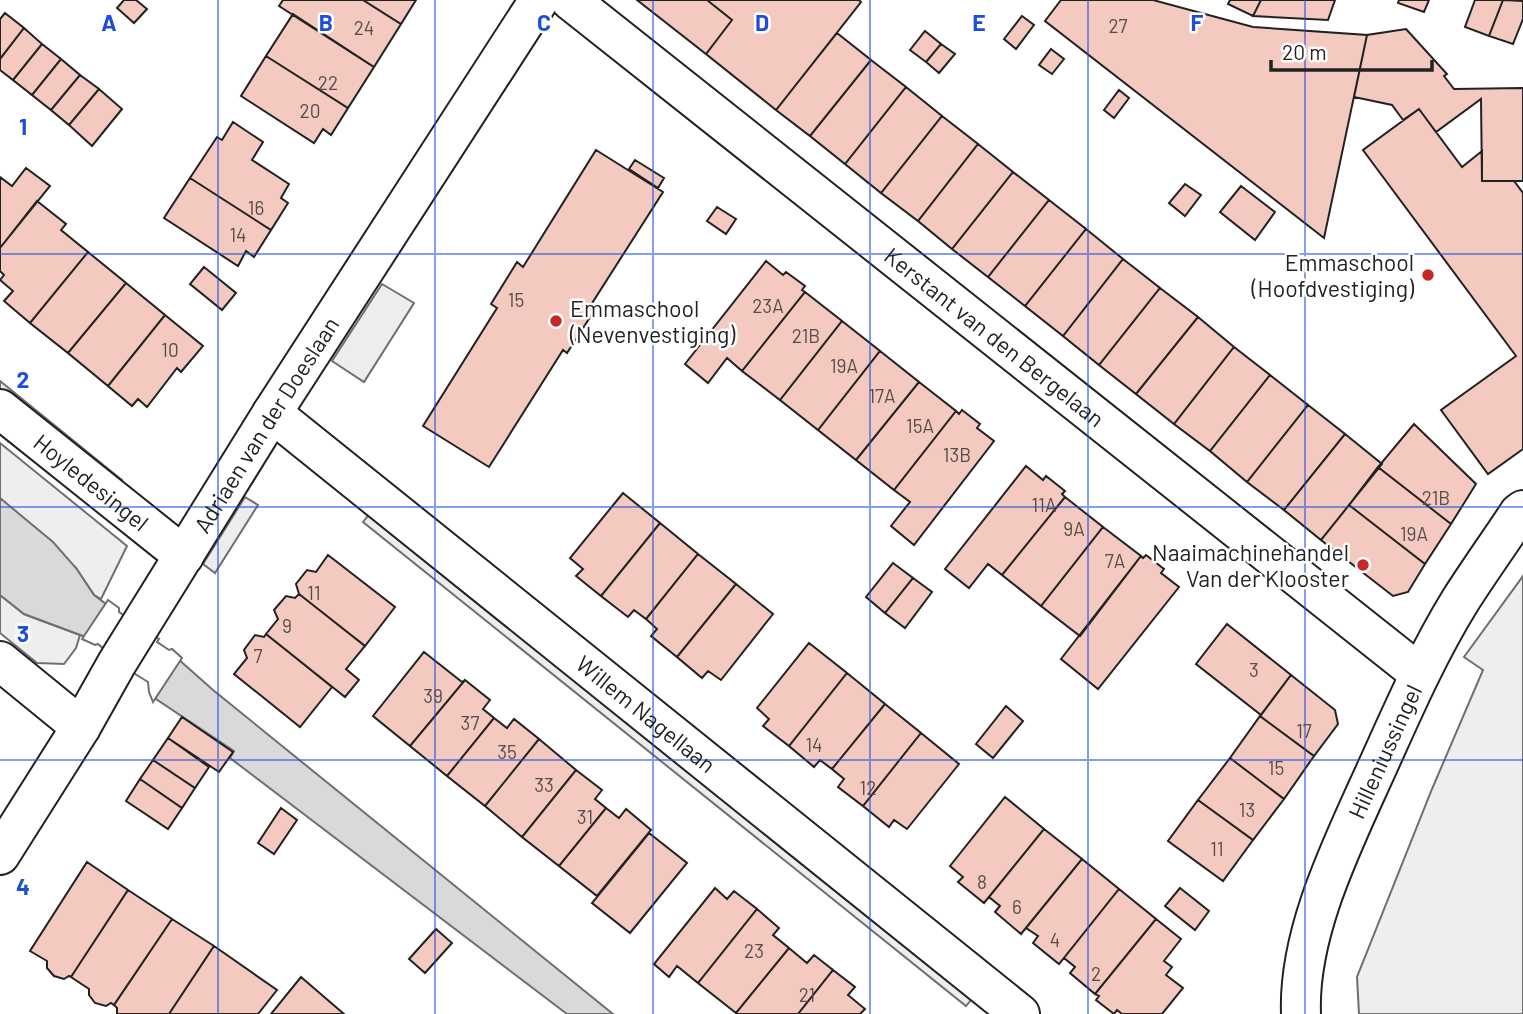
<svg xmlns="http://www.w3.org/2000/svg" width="1523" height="1014" font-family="Barlow,sans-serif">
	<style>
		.green { fill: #eee; stroke: #6f6f6f; stroke-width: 2 }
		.parking { fill: #ededed; stroke: #6f6f6f; stroke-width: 2 }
		.water { fill: #d9d9d9; stroke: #6f6f6f; stroke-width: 2 }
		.pier { fill: #fff; stroke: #6f6f6f; stroke-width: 2 }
		.building { fill: #f3c9c0; stroke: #222; stroke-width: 2 }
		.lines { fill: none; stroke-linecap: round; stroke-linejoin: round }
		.street-casing { stroke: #222; stroke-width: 42 }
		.street { stroke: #fff; stroke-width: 38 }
		.grid { fill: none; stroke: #1d4ed8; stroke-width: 2; stroke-opacity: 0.55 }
		.poi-dot { fill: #c62828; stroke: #fff; stroke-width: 2.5 }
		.labels { text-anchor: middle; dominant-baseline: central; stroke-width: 5; stroke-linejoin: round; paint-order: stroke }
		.number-label { font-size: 19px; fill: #564c4a }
		.poi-label { font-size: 23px; fill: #222; stroke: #fff; text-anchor: end }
		.street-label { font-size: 23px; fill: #222; stroke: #fff }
		.grid-label { font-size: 23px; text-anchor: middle; font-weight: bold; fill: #1d4ed8; stroke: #fff; stroke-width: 5; stroke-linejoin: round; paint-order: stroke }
	</style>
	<rect width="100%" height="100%" fill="#fff"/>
	<path class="green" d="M0,443L127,546L101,599L94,595L76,568L0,498Z
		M1523,576V1014H1359L1357,977L1432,789L1483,670L1464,657Z
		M0,595L24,614L80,635L76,648L64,664L37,663L0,633Z"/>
	<path class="parking" d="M382,284L414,303L364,382L332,361Z
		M0,381L122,480L114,489L0,396Z
		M245,497L258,505L215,573L203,564Z
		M371,512L974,996L966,1006L363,522Z"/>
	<path class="water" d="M0,498L53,542L76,568L94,595L168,650L213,690L613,1014H567L230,758L234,751L156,699L148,681L99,642L24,614L0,595Z"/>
	<path class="pier" d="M108,600L119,608V612L159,639L157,642L169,650L172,649L182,658L153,702L149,692L148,682L124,667L98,644L95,645L82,639Z"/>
	<path class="building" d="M124,0H136L147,9L134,23L117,8Z
		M283,0H363L401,24L374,67L279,6Z
		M363,0H416L401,24Z
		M637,0H707L732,20L706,54Z
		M707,0H859L861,2L776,110L706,54L732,20Z
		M1061,0H1153L1253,27L1367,35L1324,238L1045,21Z
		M1230,0H1261L1253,16L1228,4Z
		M1261,0H1335L1328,20L1253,16Z
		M1399,0H1429L1424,12L1398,3Z
		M1475,0H1503L1489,36L1465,27Z
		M1503,0L1523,1V19L1513,44L1489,36Z
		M5,13L24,28L0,59V19Z
		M293,14L374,67L348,108L266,56Z
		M1022,16L1034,25L1016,49L1004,39Z
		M24,28L42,44L13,80L0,70V59Z
		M1406,29L1447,74L1444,76L1454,89L1523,88V181H1482L1481,99L1436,132L1419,109L1403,120L1392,105L1354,97L1367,35Z
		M925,31L941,44L926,62L910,50Z
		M837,33L871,60L810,136L776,110Z
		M42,44L61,59L32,95L13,80Z
		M941,44L955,54L939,73L926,62Z
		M1051,49L1064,59L1052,74L1039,65Z
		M266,56L348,108L331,135L323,129L314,143L241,96Z
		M61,59L80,75L51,110L32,95Z
		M871,60L906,87L845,164L810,136Z
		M80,75L99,89L69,125L51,110Z
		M906,87L942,116L881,193L845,164Z
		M99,89L122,109L92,146L69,125Z
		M1119,90L1129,98L1114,118L1104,110Z
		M1419,109L1462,167L1482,151V181H1514L1523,193V449L1488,474L1441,410L1516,356L1363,150Z
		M942,116L978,144L918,221L881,193Z
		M233,122L263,142L252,160L289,184L281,198L288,203L271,230L190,178L217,137L222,140Z
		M978,144L1013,172L952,249L918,221Z
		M596,150L663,192L589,308L594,311L567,353L563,350L489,467L423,426L497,308L491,304L517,262L523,267Z
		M635,160L664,178L658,188L629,169Z
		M26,168L50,186L0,248V177L12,186Z
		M1013,172L1049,200L988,277L952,249Z
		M190,178L271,230L254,257L246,251L238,266L164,218Z
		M1185,184L1201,195L1185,216L1169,203Z
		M1241,186L1275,212L1255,240L1220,212Z
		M1049,200L1086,229L1025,306L988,277Z
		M37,201L66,224L61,230L88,252L30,323L4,301L13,291L0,280L4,275L0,271V248Z
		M717,207L736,219L726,234L707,221Z
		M1086,229L1123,259L1063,336L1025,306Z
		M88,252L126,283L68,353L30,323Z
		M1123,259L1160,288L1099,365L1063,336Z
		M766,261L783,275L786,272L805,286L802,290L805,292L742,371L727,358L708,383L685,364Z
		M204,267L236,293L222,310L190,284Z
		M126,283L165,315L108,386L68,353Z
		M1160,288L1198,317L1136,394L1099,365Z
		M805,292L842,321L780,400L742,371Z
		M165,315L203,346L181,372L177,368L147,407L138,399L132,406L108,386Z
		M1198,317L1234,347L1174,424L1136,394Z
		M842,321L880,351L818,430L780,400Z
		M1234,347L1270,375L1210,451L1174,424Z
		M880,351L919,382L856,460L818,430Z
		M1270,375L1308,405L1247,482L1210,451Z
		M919,382L956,411L894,490L856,460Z
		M1308,405L1345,434L1284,510L1247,482Z
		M962,410L980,424L977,428L994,441L914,545L891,526L910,502L894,490L956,411L959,414Z
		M1414,424L1476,484L1451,524L1378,467Z
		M1345,434L1382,464L1321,540L1284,510Z
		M1026,466L1043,480L1046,476L1065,491L1062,494L1065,497L1002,575L988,564L969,588L945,569Z
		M1378,467L1451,524L1425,564L1349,505Z
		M623,493L660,523L601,596L576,576L583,569L570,558Z
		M1065,497L1103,527L1041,606L1002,575Z
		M1349,505L1425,564L1408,592L1393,596L1321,540Z
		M660,523L698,554L646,619L634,610L628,617L601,596Z
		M1103,527L1141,556L1080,636L1041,606Z
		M698,554L736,584L677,657L651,636L657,629L646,619Z
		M328,555L395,607L365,646L299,594L296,584L307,570L316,572Z
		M1146,555L1164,569L1161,573L1179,587L1098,689L1061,659L1141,556L1143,558Z
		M893,563L913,578L885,613L866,597Z
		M913,578L932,592L905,628L885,613Z
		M736,584L773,614L721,680L708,671L702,678L677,657Z
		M299,594L365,646L346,669L359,680L345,697L266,634L278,619L274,610L286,596L295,598Z
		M1227,624L1291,675L1261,715L1196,664Z
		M266,634L332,687L300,727L234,674L247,658L244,650L255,635L264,637Z
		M809,643L847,673L789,746L763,726L769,719L757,708Z
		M424,652L462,682L465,680L410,746L373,716Z
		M847,673L885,704L832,769L820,760L814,767L789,746Z
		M1291,675L1335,710L1338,724L1314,756L1260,716Z
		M465,680L490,700L483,709L494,718L447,776L410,746Z
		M885,704L921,733L863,806L838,787L844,779L832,769Z
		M1006,706L1023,721L993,758L976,744Z
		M1260,716L1314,756L1284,799L1230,758Z
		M182,717L233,752L219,772L168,738Z
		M494,718L507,728L514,719L539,739L485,806L447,776Z
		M921,733L959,764L907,829L894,820L889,827L863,806Z
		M168,738L209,767L195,788L153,760Z
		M539,739L576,770L522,837L485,806Z
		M1230,758L1284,799L1253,840L1198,800Z
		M153,760L195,788L182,808L140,779Z
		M576,770L602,790L595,799L606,808L559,866L522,837Z
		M140,779L182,808L168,829L126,801Z
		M1005,797L1044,829L984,903L958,882L963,877L950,866Z
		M1198,800L1253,840L1223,881L1168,841Z
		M281,808L297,820L274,854L258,843Z
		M606,808L619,818L626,809L651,830L597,896L559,866Z
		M1044,829L1082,859L1021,934L995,912L1000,906L989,897Z
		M649,833L687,863L630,933L592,903Z
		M1082,859L1119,889L1059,964L1033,943L1038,936L1026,928Z
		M87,862L128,890L71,977L69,976L64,979L54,976L47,968V961L30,951Z
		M715,888L727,899L734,891L757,909L698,983L677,966L669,977L654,964Z
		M1180,888L1209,911L1195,930L1165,906Z
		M1119,889L1156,919L1095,994L1070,973L1075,967L1064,958Z
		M128,890L172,919L114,1005L111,1003L106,1006L95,1003L89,995V989L71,977Z
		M757,909L779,928L773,935L789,948L736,1013L698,983Z
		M172,919L214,946L169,1014H117V1008L114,1005Z
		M1156,919L1181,939L1164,961L1172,967L1166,975L1183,988L1162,1014H1122L1117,1010L1114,1014L1096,1000L1099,996L1095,994Z
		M436,929L452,943L425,973L409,959Z
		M214,946L277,990L258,1014H169Z
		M789,948L807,963L814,955L833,970L798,1014H737L736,1013Z
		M833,970L855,987L848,995L865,1009L860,1014H798Z
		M301,977L344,1014H271Z"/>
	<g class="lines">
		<g class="street-casing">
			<g id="street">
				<path id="s1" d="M570,0L1420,674"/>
				<path id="s2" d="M0,409L184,556"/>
				<path id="s3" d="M272,413L1020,1014"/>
				<path d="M0,661L81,727"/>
				<path id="s4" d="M0,855L81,727L117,663L272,413L539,0"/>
				<path id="s5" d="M1301,1014C1298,939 1336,858 1366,792C1396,727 1423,661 1460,601C1479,571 1500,542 1519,513L1523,510"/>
			</g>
		</g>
		<use href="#street" class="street"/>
	</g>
	<path class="grid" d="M218,0V1014M435,0V1014M653,0V1014M870,0V1014M1088,0V1014M1305,0V1014M0,254H1523M0,507H1523M0,760H1523"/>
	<g class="poi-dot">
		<circle cx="1428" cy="275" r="7"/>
		<circle cx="556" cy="321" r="7"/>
		<circle cx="1363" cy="565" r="7"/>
	</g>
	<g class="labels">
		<g class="number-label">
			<text x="1118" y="25">27</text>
			<text x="364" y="27">24</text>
			<text x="328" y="82">22</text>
			<text x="310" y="110">20</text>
			<text x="256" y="207">16</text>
			<text x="238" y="234">14</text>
			<text x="516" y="299">15</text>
			<text x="768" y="305">23A</text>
			<text x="806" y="335">21B</text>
			<text x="170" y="349">10</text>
			<text x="844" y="365">19A</text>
			<text x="882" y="395">17A</text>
			<text x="920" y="425">15A</text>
			<text x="957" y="454">13B</text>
			<text x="1436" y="497">21B</text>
			<text x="1044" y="504">11A</text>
			<text x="1074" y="528">9A</text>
			<text x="1414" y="533">19A</text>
			<text x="1115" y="560">7A</text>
			<text x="314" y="592">11</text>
			<text x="287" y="625">9</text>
			<text x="258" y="655">7</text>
			<text x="1254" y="669">3</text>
			<text x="433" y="695">39</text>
			<text x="470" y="722">37</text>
			<text x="1304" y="730">17</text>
			<text x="814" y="744">14</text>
			<text x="507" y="751">35</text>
			<text x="1276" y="767">15</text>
			<text x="544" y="784">33</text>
			<text x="868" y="787">12</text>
			<text x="1247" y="809">13</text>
			<text x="585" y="816">31</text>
			<text x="1217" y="848">11</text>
			<text x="982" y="881">8</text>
			<text x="1017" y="906">6</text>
			<text x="1055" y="939">4</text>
			<text x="754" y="950">23</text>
			<text x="1096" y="973">2</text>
			<text x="807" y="994">21</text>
		</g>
		<g class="poi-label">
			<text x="1414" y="262">Emmaschool<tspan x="1414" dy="26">(Hoofdvestiging)</tspan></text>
			<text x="570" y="308" text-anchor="start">Emmaschool<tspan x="570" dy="26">(Nevenvestiging)</tspan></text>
			<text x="1349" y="552">Naaimachinehandel<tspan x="1349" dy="26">Van der Klooster</tspan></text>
		</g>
		<g class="street-label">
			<text stroke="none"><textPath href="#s1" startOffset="542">Kerstant van den Bergelaan</textPath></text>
			<text stroke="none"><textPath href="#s4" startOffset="506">Adriaen van der Doeslaan</textPath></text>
			<text stroke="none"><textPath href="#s2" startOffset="117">Hoyledesingel</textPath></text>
			<text stroke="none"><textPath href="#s3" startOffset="480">Willem Nagellaan</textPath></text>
			<text stroke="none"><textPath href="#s5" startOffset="278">Hilleniussingel</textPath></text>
		</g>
	</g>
	<g class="grid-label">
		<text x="109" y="31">A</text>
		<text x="326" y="31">B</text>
		<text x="544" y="31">C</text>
		<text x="762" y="31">D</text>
		<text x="979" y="31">E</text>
		<text x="1197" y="31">F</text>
		<text x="23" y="135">1</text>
		<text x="23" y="388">2</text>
		<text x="23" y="642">3</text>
		<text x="23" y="895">4</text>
	</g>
	<path d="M1271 60v10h161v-10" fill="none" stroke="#222222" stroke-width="3.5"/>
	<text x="1282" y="60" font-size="21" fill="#222222" stroke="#ffffff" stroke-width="5" paint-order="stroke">20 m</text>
</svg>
